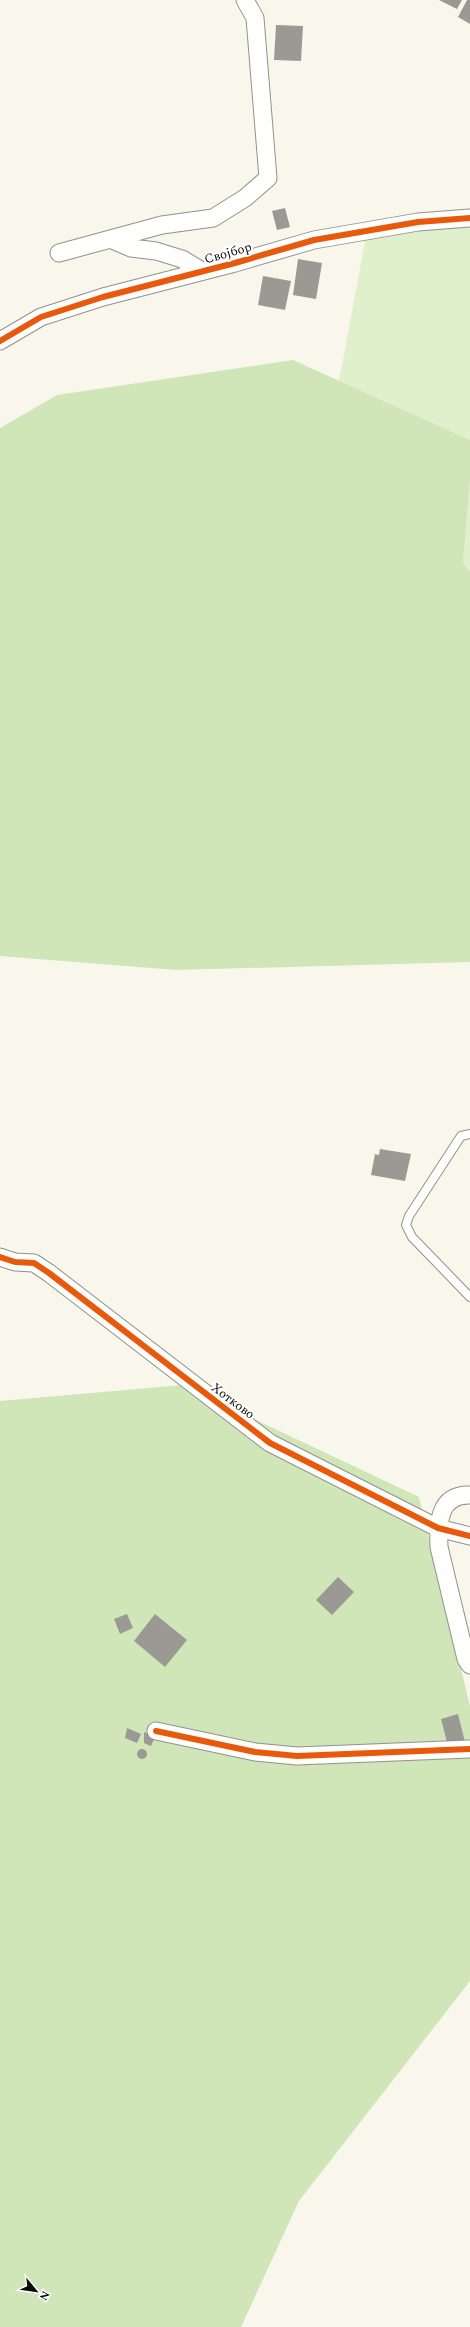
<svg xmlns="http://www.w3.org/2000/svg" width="470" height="2327" font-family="Spectral,serif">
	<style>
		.green { fill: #e0efcc }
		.forest { fill: #d0e6b9 }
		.building { fill: #9b9993 }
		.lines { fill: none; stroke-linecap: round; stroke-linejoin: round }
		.lane-casing { stroke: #92918c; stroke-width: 10 }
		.street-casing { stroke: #92918c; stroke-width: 19 }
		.lane { stroke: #fefefc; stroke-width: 8 }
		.street { stroke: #fefefc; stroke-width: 17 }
		.cycleway-casing { stroke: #fff; stroke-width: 8 }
		.cycleway { stroke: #e8590c; stroke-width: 6 }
		.labels { text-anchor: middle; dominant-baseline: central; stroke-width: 4; stroke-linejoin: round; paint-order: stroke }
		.street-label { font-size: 13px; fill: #0a0a0a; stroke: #fff }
	</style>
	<rect width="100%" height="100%" fill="#f9f7ec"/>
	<path class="green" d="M470,218V440L339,381L367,231Z
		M470,480V572L463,563Z"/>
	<path class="forest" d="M293,360L470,440V480L463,563L470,572V962L176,970L0,956V428L57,395Z
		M182,1385L419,1497L470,1706V1981L299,2201L241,2327H0V1401Z"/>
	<path class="building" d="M439,0H462L457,9Z
		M467,0H470V24L458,17Z
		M276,25L303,26L301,61L274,60Z
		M285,208L290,227L277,230L272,211Z
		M298,259L322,263L316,299L293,295Z
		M263,276L291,281L285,310L258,305Z
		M380,1149L411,1154L405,1181L371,1175L375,1154L379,1155Z
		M338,1577L354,1592L332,1615L316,1600Z
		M127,1614L133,1628L120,1634L114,1619Z
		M155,1614L187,1640L165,1667L134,1641Z
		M458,1714L466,1746L449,1750L441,1719Z
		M127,1728L141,1734L137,1743L125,1738Z
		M144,1732L155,1737L151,1746L144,1743Z
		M137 1754a5 5 0 1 1 10 0a5 5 0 1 1-10 0Z"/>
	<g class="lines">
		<g class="lane-casing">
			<path id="lane" d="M470,1134L461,1136L409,1216L406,1225L412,1237L470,1297"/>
		</g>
		<g class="street-casing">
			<path id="street" d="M110,239L131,248L156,251L182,259L202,271
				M59,253L162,225L213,218L245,198L268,178L255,18L245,0
				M0,341L41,317L103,297L235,263L314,240L418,222L470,218
				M0,1257L15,1262L34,1263L49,1273L270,1443L438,1528L470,1536
				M470,1495C438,1494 438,1524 439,1547L466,1659L470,1665
				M156,1731L255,1752L297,1756L470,1749"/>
		</g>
		<use href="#lane" class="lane"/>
		<use href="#street" class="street"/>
		<g class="cycleway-casing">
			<path id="cycleway" d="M0,341L41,317L103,297L235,263L314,240L418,222L470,218
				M0,1257L15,1262L34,1263L49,1273L270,1443L438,1528L470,1536
				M156,1731L255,1752L297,1756L470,1749"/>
		</g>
		<use href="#cycleway" class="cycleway"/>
	</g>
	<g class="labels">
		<g class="street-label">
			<text transform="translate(228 253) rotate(-16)">Својбор</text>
			<text transform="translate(233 1401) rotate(37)">Хотково</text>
		</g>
	</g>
	<g transform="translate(36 2291) rotate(119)" stroke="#ffffff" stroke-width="3" paint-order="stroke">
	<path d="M0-3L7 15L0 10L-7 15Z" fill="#0a0a0a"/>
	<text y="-6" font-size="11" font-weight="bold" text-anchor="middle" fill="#0a0a0a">N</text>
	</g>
</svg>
